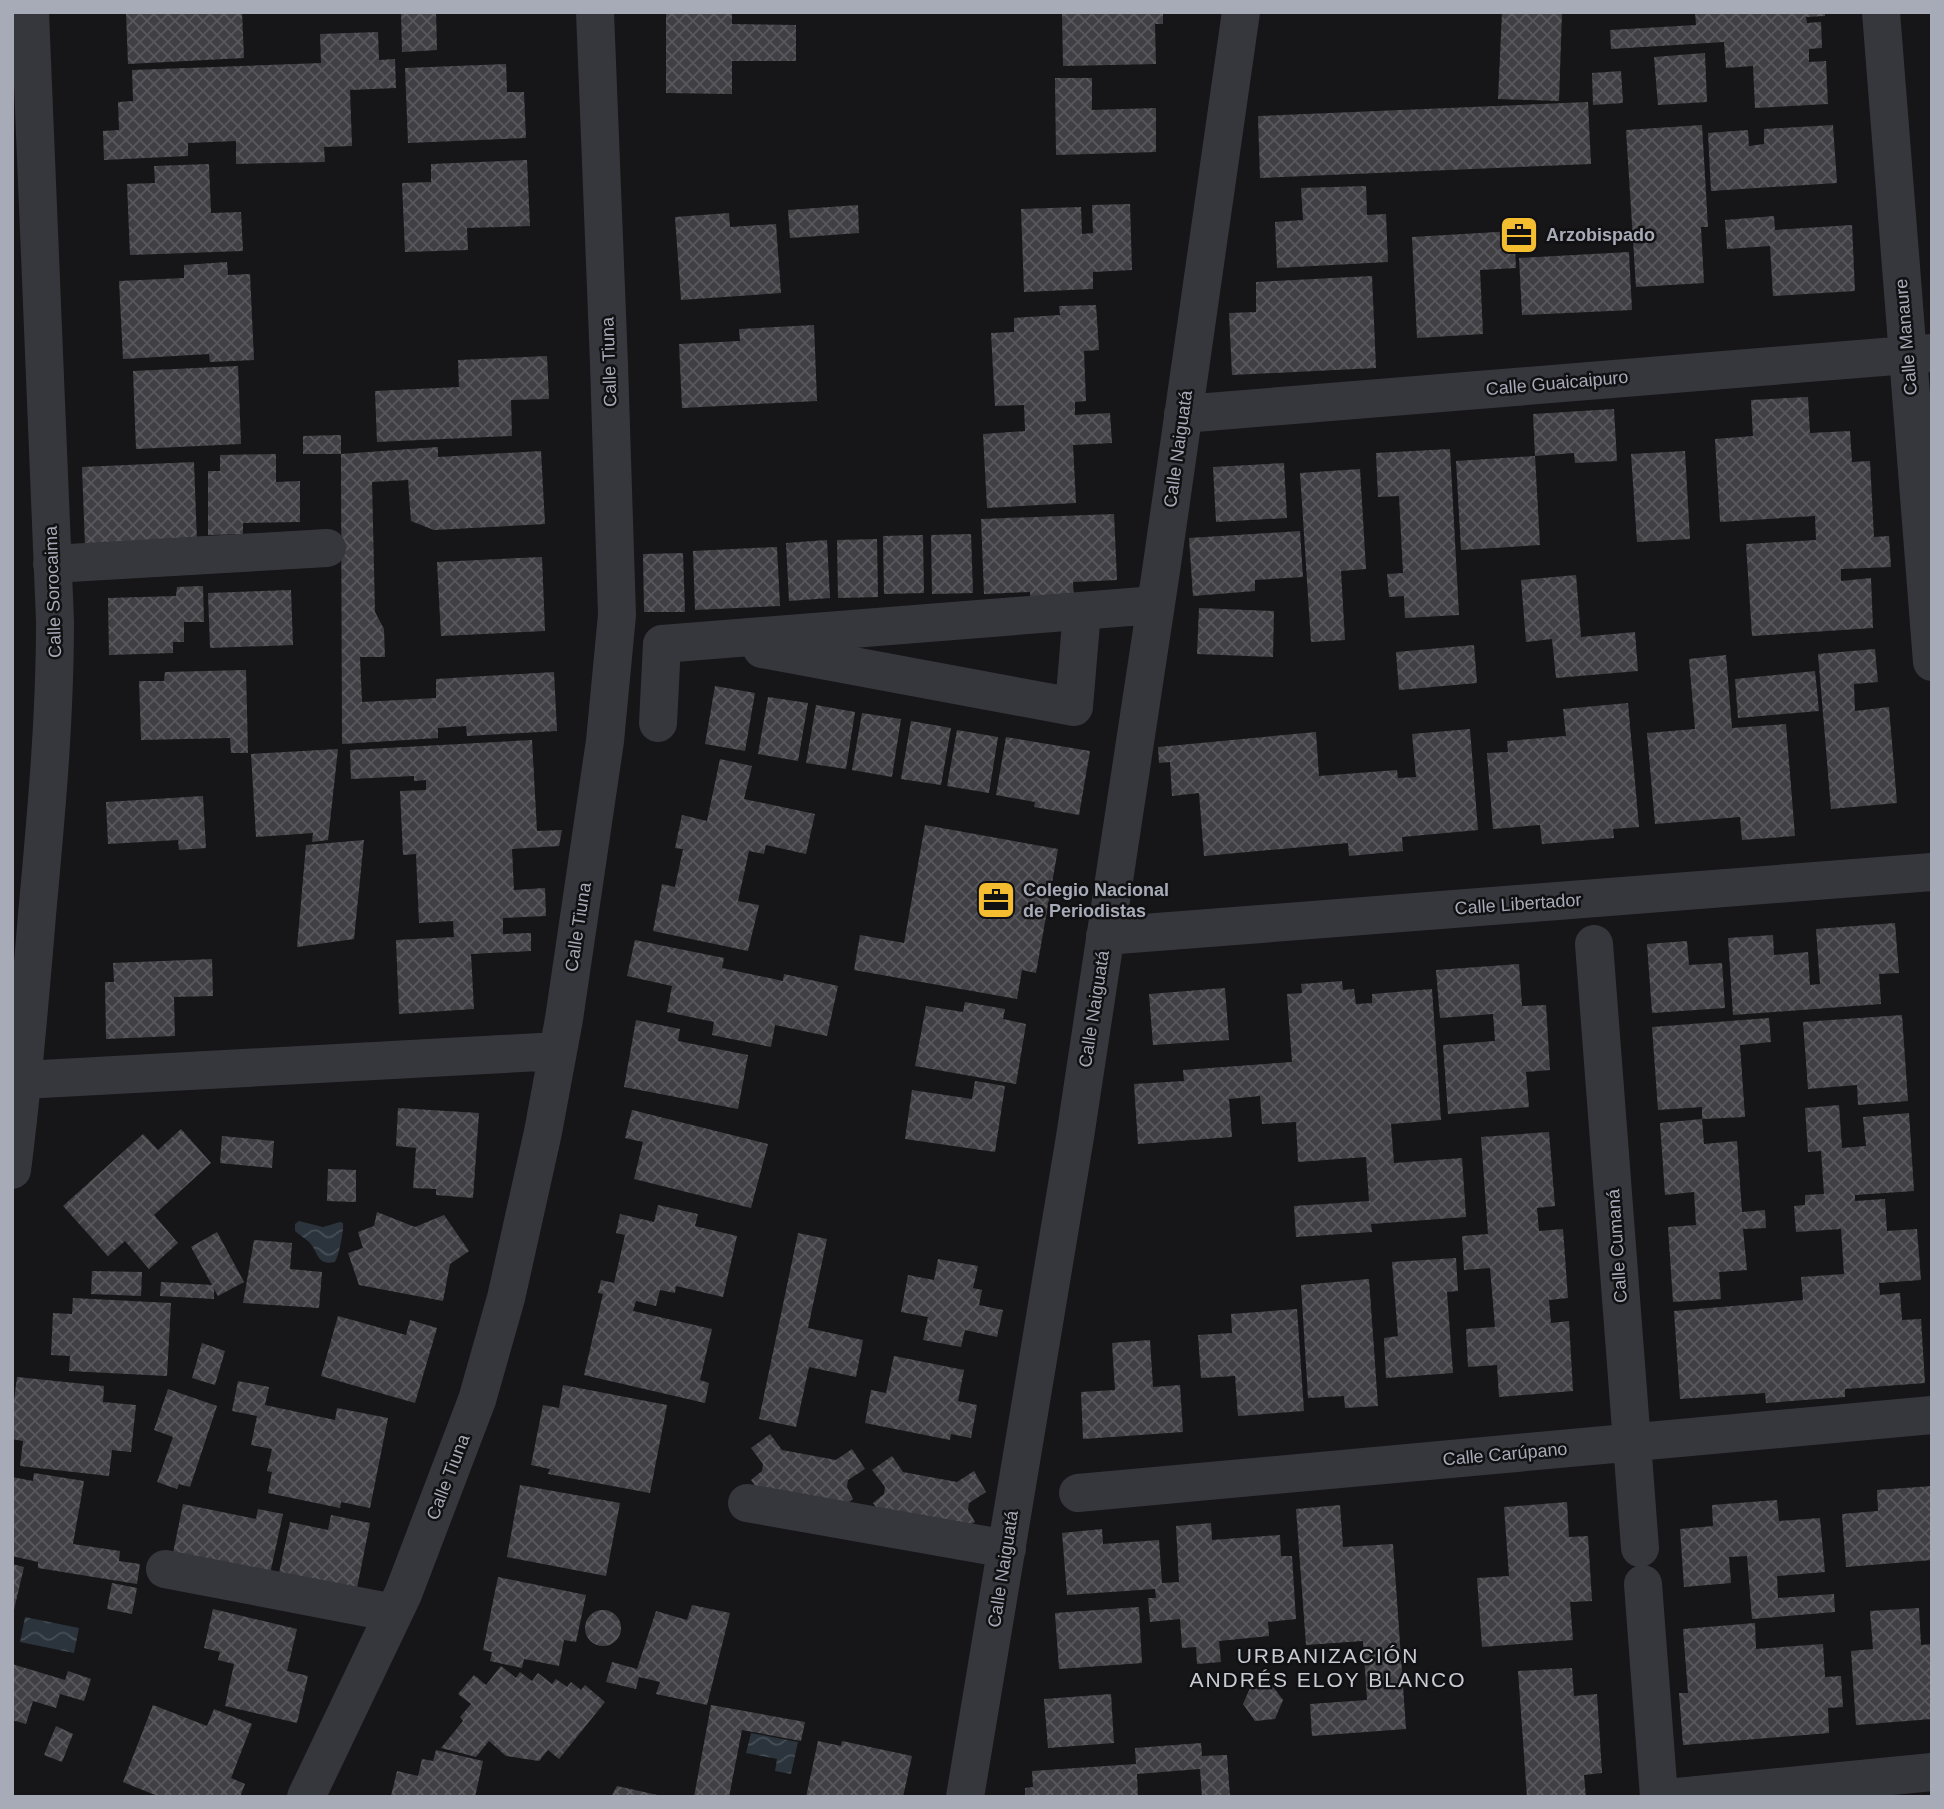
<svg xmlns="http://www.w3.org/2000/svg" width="1944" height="1809" font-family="Arial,sans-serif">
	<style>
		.water { fill: url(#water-waves) }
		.building { fill: url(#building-cross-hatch) }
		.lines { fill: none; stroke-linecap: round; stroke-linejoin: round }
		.minor { stroke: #36373d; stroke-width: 38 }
		.labels { text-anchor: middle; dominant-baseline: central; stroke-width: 5; stroke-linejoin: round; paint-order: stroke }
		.poi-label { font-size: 18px; font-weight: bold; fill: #a7abb8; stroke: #111012; text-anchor: start }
		.street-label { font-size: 18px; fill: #a7abb8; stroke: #111012 }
		.quarter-label { font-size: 21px; letter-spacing: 2px; fill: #c8cbd4; stroke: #111012 }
	</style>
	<defs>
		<pattern id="water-waves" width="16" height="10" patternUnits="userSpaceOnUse" patternTransform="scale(1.75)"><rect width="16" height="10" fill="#2b343c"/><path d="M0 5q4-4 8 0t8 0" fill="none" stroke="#474f56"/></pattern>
		<pattern id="building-cross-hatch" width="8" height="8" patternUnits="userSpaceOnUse" patternTransform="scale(1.75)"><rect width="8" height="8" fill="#404044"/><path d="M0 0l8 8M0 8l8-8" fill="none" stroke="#59595d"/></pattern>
	</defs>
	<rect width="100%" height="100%" fill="#161517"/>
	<path class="water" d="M299,1221L323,1227L340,1222L343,1223C344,1230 339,1256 335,1262C316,1266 319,1252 309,1242C305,1238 299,1235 295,1231V1224Z
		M25,1617L79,1628L74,1653L20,1642Z
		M751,1733L798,1742L791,1774L775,1771L777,1759L746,1753Z"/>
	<path class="building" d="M126,12H242L244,58L128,64Z
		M401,12H436L437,50L402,52Z
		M1062,12H1163V24H1155L1156,64L1063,66Z
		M1502,12H1562L1559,101L1498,99Z
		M1695,12H1825V16L1806,17L1807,23L1821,22L1822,48L1809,49V62L1826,61L1828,104L1755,108L1753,66L1726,68L1724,42L1611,49L1610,30L1696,25Z
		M666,13H732V24L796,25V61H732V94L666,93Z
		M378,32L379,60L395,59L396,88L350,90L352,146L324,147L325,162L236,164V141L188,143V156L104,160L103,131L119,130L118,102L133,101L132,70L321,63L320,34Z
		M1705,53L1707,102L1658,105L1654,57Z
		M506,64L507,92H524L526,138L408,143L405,68Z
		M1621,71L1623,103L1593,105L1592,73Z
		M1055,78H1092V110L1156,108V152L1056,155Z
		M1588,102L1591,164L1260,178L1258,116Z
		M1702,125L1708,227H1701L1704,283L1636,287L1626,130Z
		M1833,125L1837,183L1711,191L1708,133L1748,130L1749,146L1764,144V129Z
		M527,160L530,226L467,228L468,250L405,252L402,183L431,182V164Z
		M209,164L211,213L241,212L243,251L130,255L127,184L155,183L154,166Z
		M1366,186L1367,215L1386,214L1388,262L1277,268L1275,222L1303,220L1301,188Z
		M1130,204L1132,270L1093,272V289L1024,292L1021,209L1081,207L1082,234L1093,233L1092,205Z
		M858,205L859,233L790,238L788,210Z
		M729,213L730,227L776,224L781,293L681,300L675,217Z
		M1774,216L1775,230L1852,225L1855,291L1773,296L1770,246L1727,249L1725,220Z
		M1514,231L1516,268L1480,270L1483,334L1417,338L1412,237Z
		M1629,252L1632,310L1522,315L1519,258Z
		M227,262L228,275L250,274L254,360L210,362L209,354L123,359L119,281L184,278V265Z
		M1372,276L1376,368L1232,375L1229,313L1256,312V282Z
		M1096,305L1099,350L1084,351L1086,401L1075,402V415L1110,413L1112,443L1073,445L1076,503L987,508L983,434L1025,431L1024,405L995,406L991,333L1014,332V318L1060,315L1059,306Z
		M814,325L817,401L682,408L679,344L740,341L739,329Z
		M547,356L549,399L511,400L512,436L377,442L375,391L459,387L458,360Z
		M238,366L241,444L136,449L133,371Z
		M1808,397L1810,433L1850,431L1852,462L1870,461L1874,537L1889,536L1891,567L1841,569V581L1871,578L1873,628L1752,636L1746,544L1816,540L1815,516L1720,522L1715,439L1753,436L1751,400Z
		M1614,409L1617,461L1575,463L1574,453L1535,456L1533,414Z
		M341,435V454L438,447V457L541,451L545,524L434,530L411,521L408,480L372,482L375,612L384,629L385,657H360L362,702L436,698V679L554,672L557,731L467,736L466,726L438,728V738L342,744L341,454H303V436Z
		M1450,449L1459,615L1405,618L1404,596L1389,597L1387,574L1403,573L1399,496L1378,497L1376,453Z
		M1685,451L1690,539L1637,542L1631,454Z
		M276,454V482L300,481V522L243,523V534L208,535V471H220V455Z
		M1535,456L1540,545L1461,550L1456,461Z
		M194,462L197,541L85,547L82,467Z
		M1284,463L1287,518L1216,522L1213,467Z
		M1360,469L1366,569L1341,571L1345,640L1311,642L1300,473Z
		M1114,514L1117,580L1073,582L1074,602L1031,604L1030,592L984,594L981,519Z
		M1300,531L1303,577L1255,580V591L1193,596L1189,538Z
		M971,534L973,593L932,594L931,535Z
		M923,535L924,593L884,594L883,536Z
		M877,539L878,597L838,598L837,540Z
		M827,540L830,598L789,601L786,543Z
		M777,547L780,606L695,610L693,551Z
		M683,553L685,612H644L643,554Z
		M542,557L545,631L441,636L437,562Z
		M1576,575L1581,637L1635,632L1638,671L1556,678L1552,639L1526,642L1521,580Z
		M203,586L204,622H184V642H173V653L109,655L108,598L176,596L177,587Z
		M291,590L293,645L210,648L208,593Z
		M1199,608L1274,611L1273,657L1197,654Z
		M1474,645L1477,683L1399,690L1396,652Z
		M1875,649L1878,682L1854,684L1855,711L1889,707L1897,803L1831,809L1818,654Z
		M1726,655L1732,728L1786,724L1795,836L1742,840L1740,817L1655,824L1647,733L1695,729L1689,659Z
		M246,670L248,753H231L230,738L141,740L139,681H164L165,672Z
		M1815,671L1819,711L1738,718L1735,679Z
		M715,686L755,693L745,751L705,744Z
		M768,697L808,703L798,761L758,754Z
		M1628,703L1639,827L1613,829L1614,838L1542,844L1540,825L1493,829L1487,753L1508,752L1507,741L1566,736L1563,709Z
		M816,705L855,712L846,769L806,763Z
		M862,713L901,719L892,777L852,770Z
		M911,721L951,728L941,785L901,779Z
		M1470,729L1478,830L1402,837L1403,851L1349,856L1348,843L1204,856L1199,793L1172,796L1170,762L1159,763L1158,747L1316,732L1319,776L1397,770L1398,778L1416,777L1412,734Z
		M957,730L998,737L989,793L947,786Z
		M1006,737L1090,751L1079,815L1034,807L1035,802L996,795Z
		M532,740L537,831L562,830L559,846L512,849L514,890L545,888L546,916L503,918V934L531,933V951L471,954L474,1009L399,1014L396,940L454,937L453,921L419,923L416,854L403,855L400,791L426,790V780L414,781V776L351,779L350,750Z
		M338,749L328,840L312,842L313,833L256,837L251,754Z
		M720,759L752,766L744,799L815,814L806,854L766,845L764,854L749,851L738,901L759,905L748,951L653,931L662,884L675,887L683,849L675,848L682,815L707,821Z
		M203,796L206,848L179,850L178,840L108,844L106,802Z
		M925,825L1058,849L1036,973L1022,970L1017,999L854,970L860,935L904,943Z
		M364,840L354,939L297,947L306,845Z
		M1895,923L1899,973L1879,974L1881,1004L1733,1015L1728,938L1773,935L1774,955L1808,952L1810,985L1820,984L1816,929Z
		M635,940L724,958L722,968L783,981L784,974L838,986L827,1036L775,1025L771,1047L712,1035L714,1022L667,1012L672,986L627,976Z
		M1687,941L1689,965L1722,963L1725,1008L1652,1013L1647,944Z
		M212,959L213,996L174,997L175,1036L106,1039L105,982H114L113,963Z
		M1519,964L1522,1006L1546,1005L1550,1070L1526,1072L1529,1107L1448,1114L1443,1045L1495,1041L1493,1014L1440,1018L1436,970Z
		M1342,981L1343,990L1354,989L1356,1004L1372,1003V994L1432,989L1441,1120L1391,1124L1394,1163L1462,1158L1466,1217L1371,1224L1372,1232L1296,1237L1294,1206L1369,1201L1366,1157L1298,1162L1296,1122L1262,1124L1260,1096L1229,1099L1232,1137L1138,1144L1134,1084L1184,1081L1183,1070L1292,1062L1287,994L1302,993L1301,984Z
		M1225,988L1229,1040L1153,1045L1149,994Z
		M965,1002L1005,1009L1003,1019L1026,1024L1016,1084L915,1066L926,1006L963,1012Z
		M1902,1015L1908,1101L1858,1105L1857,1085L1808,1089L1803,1022Z
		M1769,1018L1771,1042L1740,1045L1745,1117L1702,1119V1107L1658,1110L1652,1027Z
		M636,1020L680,1029L678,1041L748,1055L738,1109L624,1087Z
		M975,1081L1005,1086L995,1152L905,1139L912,1090L972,1099Z
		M1839,1105L1842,1148L1866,1146L1863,1117L1909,1113L1914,1191L1855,1195V1201L1885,1199L1887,1231L1917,1229L1921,1280L1879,1283L1880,1295L1900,1293L1902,1320L1921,1319L1925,1383L1845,1389V1397L1766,1403L1765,1393L1680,1399L1674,1311L1803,1300L1801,1277L1844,1274L1841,1229L1796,1232L1794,1206L1805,1205V1195L1824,1194L1821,1151L1808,1152L1805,1108Z
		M398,1108L479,1113L473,1198L436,1195V1189L413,1188L416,1148L396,1146Z
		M632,1110L768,1144L751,1208L634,1179L643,1142L625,1138Z
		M1702,1119L1704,1144L1737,1141L1742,1212L1765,1210L1766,1228L1743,1229L1747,1270L1719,1272L1721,1299L1673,1302L1668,1227L1696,1225L1694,1192L1665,1195L1660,1123Z
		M181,1129L211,1163L154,1215L178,1243L149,1269L125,1241L108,1256L63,1206L143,1134L158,1150Z
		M1549,1132L1555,1206L1537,1208L1539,1231L1563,1229L1568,1298L1549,1300L1551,1323L1569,1321L1573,1391L1499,1397L1497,1365L1468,1367L1466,1329L1495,1327L1490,1268L1464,1270L1462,1236L1488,1234L1481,1137Z
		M222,1136L274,1141L272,1168L220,1163Z
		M328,1169L356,1170V1202L327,1201Z
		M658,1205L698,1214L695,1226L737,1236L723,1297L676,1286L675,1293L660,1290L656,1306L636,1301L633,1311L712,1329L700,1380L709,1383L705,1403L584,1375L603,1294L598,1293L601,1280L614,1283L625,1235L616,1233L620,1214L654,1222Z
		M377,1212L415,1227L444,1215L469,1251L450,1264L443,1301L359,1285L348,1253L363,1248L358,1232L374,1226Z
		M217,1232L244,1282L218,1296L214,1289V1299L160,1296L161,1282L212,1285L191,1247Z
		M798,1233L827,1239L808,1328L863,1340L856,1377L809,1367L796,1427L759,1419Z
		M254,1240L292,1243L290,1269L322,1272L319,1308L243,1303Z
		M1456,1258L1458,1291L1447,1292L1453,1373L1386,1378L1384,1338L1398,1336L1392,1262Z
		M938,1259L978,1266L973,1288L982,1290L979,1305L1003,1310L997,1337L965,1330L961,1347L923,1340L928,1317L901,1312L908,1275L934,1280Z
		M92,1271L142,1272L141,1296L91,1294Z
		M1369,1279L1378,1406L1345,1408L1344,1396L1308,1398L1301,1285Z
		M73,1298L171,1303L167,1376L69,1371L70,1356L51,1355L53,1313L72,1314Z
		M1297,1309L1304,1411L1238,1416L1235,1376L1201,1378L1198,1335L1232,1333L1231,1314Z
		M338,1316L406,1335L410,1320L437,1328L415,1403L321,1376Z
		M1150,1340L1153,1387L1180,1385L1183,1432L1083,1439L1081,1392L1115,1390L1112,1343Z
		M202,1343L225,1351L215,1385L192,1378Z
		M894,1356L964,1370L958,1401L977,1405L971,1438L951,1434L950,1440L865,1423L871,1390L886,1393Z
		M17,1377L104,1386L103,1402L136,1405L131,1452L112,1450L109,1476L20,1466L23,1441L12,1439V1417Z
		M238,1381L269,1387L265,1405L335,1420L337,1408L388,1418L370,1508L341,1502L340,1508L268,1493L272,1472L267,1471L272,1449L251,1445L257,1416L232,1411Z
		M563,1385L667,1405L650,1493L548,1474L550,1469L531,1465L543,1405L559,1408Z
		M168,1389L217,1406L190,1487L179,1484L177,1489L157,1482L173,1437L154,1430Z
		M770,1434L782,1450L836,1460L852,1449L865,1469L848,1480L847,1487L853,1499L843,1506L759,1491L751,1480L762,1471L763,1464L751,1448Z
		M892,1456L903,1472L957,1482L974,1471L986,1492L969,1503L968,1510L975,1522L965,1528L880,1512L873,1503L884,1494L885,1487L872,1470Z
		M34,1473L84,1481L73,1544L120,1551L119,1561L140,1564L137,1584L38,1568V1562L12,1556V1477L33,1481Z
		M520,1485L620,1503L606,1576L507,1557Z
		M1932,1486V1560L1846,1567L1842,1514L1878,1511L1877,1490Z
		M1777,1500L1779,1521L1820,1518L1825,1572L1777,1576L1778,1598L1834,1594L1835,1612L1752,1619L1747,1556L1729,1557L1731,1583L1684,1587L1680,1529L1713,1526L1712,1505Z
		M1567,1502L1569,1537L1588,1536L1592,1601L1570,1602L1573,1640L1482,1647L1477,1578L1509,1576L1504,1507Z
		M183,1504L256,1519L258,1509L283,1514L270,1574L173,1553Z
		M1340,1505L1343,1547L1393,1544L1406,1729L1312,1736L1310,1704L1367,1700L1363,1641L1306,1645L1296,1509Z
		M331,1515L370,1523L357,1588L279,1573L290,1522L328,1530Z
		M1211,1523L1212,1540L1280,1535L1281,1556H1292L1296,1619L1268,1622L1269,1636L1219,1641L1221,1662L1197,1664L1196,1647L1182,1648L1180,1619L1150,1622L1148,1598H1156L1155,1589L1067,1595L1062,1533L1102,1529L1103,1544L1159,1540L1162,1583L1179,1582L1176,1526Z
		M12,1564L24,1567L13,1614H12Z
		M498,1577L586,1595L576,1642L564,1640L559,1666L524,1659L522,1668L490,1661L492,1652L483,1650Z
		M112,1583L137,1588L132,1614L107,1609Z
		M692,1605L730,1613L707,1705L656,1694L660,1682L639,1677L636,1689L606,1682L612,1662L637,1669L656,1611L687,1620Z
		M1139,1607L1142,1663L1059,1669L1055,1613Z
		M1919,1608L1921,1645L1932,1644V1719L1856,1725L1851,1651L1873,1649L1870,1611Z
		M213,1609L297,1629L287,1671L308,1676L297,1723L225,1706L234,1664L218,1660L220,1652L204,1648Z
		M585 1628a18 18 0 1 1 36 0a18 18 0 1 1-36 0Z
		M1755,1623L1756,1649L1823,1644L1825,1677L1841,1676L1843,1707L1828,1708L1829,1733L1683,1745L1679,1693H1688L1683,1629Z
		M12,1664L65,1680L68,1671L91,1679L84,1701L60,1694L56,1708L33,1701L26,1724L12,1720Z
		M501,1666L516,1678L520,1672L532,1681L538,1673L552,1684L556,1679L567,1687L571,1682L581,1690L585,1685L605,1702L559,1759L548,1750L539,1761L506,1756L489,1741L476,1757L441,1748L463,1721L460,1717L471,1704L458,1694L474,1675L486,1685Z
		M1572,1668L1574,1696L1597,1694L1602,1773L1584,1775L1586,1797H1527L1518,1671Z
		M1271,1684L1283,1700L1275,1719L1255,1721L1243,1704L1251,1686Z
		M1111,1694L1114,1743L1048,1748L1044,1699Z
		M153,1705L207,1726L214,1709L252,1724L231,1778L245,1784L240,1797H160L123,1782Z
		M711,1705L805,1722L801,1741L742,1730L729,1797H694Z
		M56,1726L73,1734L62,1762L44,1755Z
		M818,1741L841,1746L842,1741L912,1756L903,1797H806Z
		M1201,1743L1202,1756L1227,1755L1230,1797H1202L1200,1769L1137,1774L1138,1797H1025V1788L1033,1787L1032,1771L1136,1764L1135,1748Z
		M436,1750L483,1761L475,1797L391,1796L397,1771L418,1776L422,1759L433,1761Z
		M617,1786L662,1796V1797H611Z"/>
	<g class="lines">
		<path class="minor" d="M1881,12L1932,662
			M1183,414L1932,353
			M52,564L327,548
			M762,649L1074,707L1082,611
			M658,723L662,644L1155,605
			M1105,936L1932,872
			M1594,944L1640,1548
			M23,1080L558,1051
			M12,1170C23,1086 30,1000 37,915C46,817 55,720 55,621L30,12
			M1078,1493L1932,1415
			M747,1503L1007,1549
			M165,1569L394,1613
			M1643,1584L1659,1797
			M306,1797L403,1594L477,1400L506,1298L543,1132L564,1019L605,741L617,615L609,364L595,12
			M965,1797L1075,1137L1161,571L1241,12
			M1677,1797L1932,1772"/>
	</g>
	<defs>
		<g id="office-square" transform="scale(2.0125)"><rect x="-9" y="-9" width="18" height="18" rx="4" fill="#f5bd30" stroke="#111012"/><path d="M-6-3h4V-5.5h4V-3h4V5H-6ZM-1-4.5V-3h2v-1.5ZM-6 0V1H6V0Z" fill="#111"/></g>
	</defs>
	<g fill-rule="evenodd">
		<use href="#office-square" x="1519" y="235"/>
		<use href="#office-square" x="996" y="900"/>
	</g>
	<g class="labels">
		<g class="poi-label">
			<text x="1546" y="235">Arzobispado</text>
			<text x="1023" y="890">Colegio Nacional<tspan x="1023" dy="21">de Periodistas</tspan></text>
		</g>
		<g class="street-label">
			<text transform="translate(1906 337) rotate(-95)">Calle Manaure</text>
			<text transform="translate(609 362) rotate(-92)">Calle Tiuna</text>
			<text transform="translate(1557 383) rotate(-5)">Calle Guaicaipuro</text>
			<text transform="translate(1178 449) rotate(-82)">Calle Naiguatá</text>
			<text transform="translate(53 592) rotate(-92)">Calle Sorocaima</text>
			<text transform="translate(1518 904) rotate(-4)">Calle Libertador</text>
			<text transform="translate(578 927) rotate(-81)">Calle Tiuna</text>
			<text transform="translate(1094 1009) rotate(-81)">Calle Naiguatá</text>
			<text transform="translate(1617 1246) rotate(-94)">Calle Cumaná</text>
			<text transform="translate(1505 1454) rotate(-5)">Calle Carúpano</text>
			<text transform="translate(448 1477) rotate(-69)">Calle Tiuna</text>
			<text transform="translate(1003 1569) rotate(-81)">Calle Naiguatá</text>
		</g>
		<g class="quarter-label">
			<text x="1328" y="1655">URBANIZACIÓN<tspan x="1328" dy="24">ANDRÉS ELOY BLANCO</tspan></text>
		</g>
	</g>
	<rect width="1944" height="1809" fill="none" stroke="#a7abb8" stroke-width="28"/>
</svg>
